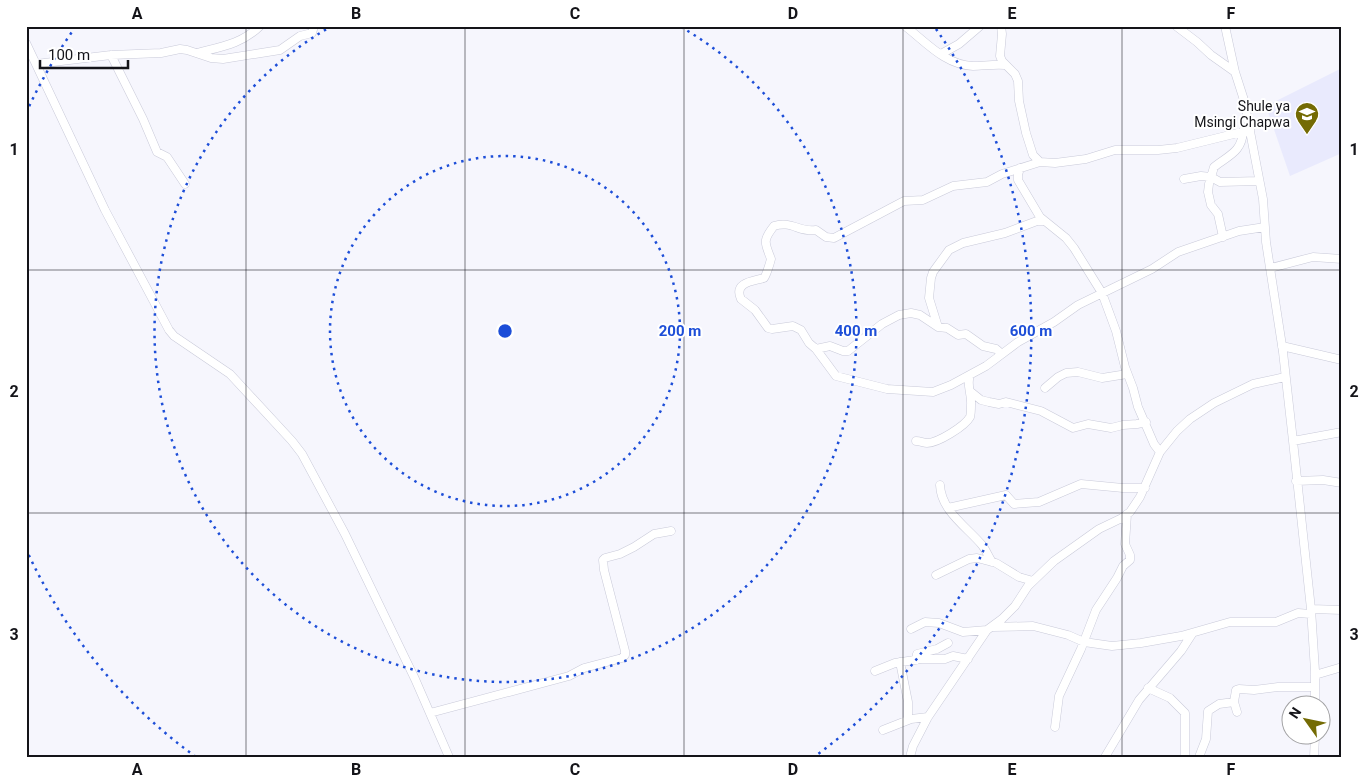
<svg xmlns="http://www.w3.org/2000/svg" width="1368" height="783" font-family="Roboto,sans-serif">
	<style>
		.built { fill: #e9eafd }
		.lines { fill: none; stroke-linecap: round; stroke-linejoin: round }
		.minor-casing { stroke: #c9cad9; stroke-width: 9 }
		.minor { stroke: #fff; stroke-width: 8 }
		.grid { fill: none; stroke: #141419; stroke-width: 1; stroke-opacity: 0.55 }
		.ring { fill: none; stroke: #1d4ed8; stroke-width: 2.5; stroke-dasharray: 2.5 5 }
		.labels { text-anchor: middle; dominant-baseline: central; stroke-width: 4; stroke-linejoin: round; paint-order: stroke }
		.poi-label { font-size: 14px; fill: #141419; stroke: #fff; text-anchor: end }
		.centre { fill: #1d4ed8; stroke: #fff; stroke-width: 2.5 }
		.ring-label { font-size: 15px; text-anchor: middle; font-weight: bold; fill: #1d4ed8; stroke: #fff; stroke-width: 4; stroke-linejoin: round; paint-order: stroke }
		.neatline { fill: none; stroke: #141419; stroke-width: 2 }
		.grid-label { font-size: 16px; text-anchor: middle; font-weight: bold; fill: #141419 }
	</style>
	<rect width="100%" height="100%" fill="#f6f6fd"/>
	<path class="built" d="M1340,69L1342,75V153L1290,176L1266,106Z"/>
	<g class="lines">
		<g class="minor-casing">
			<path id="minor" d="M905,26C926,42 945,65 973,66C983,66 994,64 1005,65
				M1001,26L1002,34L1000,56L1002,61L1015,74L1018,81L1019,101L1026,133L1033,155L1040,162L1055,163L1086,159L1115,150H1158L1177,148L1250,130
				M1176,26L1197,42L1211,55L1235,72
				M1225,26L1235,72L1244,100L1263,199L1266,242L1283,352L1293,441L1311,609L1315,671V706
				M26,43L105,210L169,330L174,336L230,374L292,441L302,454L345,534L415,679L449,757
				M197,53C220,47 242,44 260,26
				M941,54L959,44L980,26
				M111,55L143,119L157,152L167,157L185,184
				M36,64L111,55L161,53L180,49L187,50L211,58L223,59L280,50L300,36L312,33L314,26
				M1040,162L1002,174L987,182L953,186L923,200L904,201L834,238L826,237L816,230C800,233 791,220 774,226C762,241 765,243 771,259C770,263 766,276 764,278C754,281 733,282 741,299L755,310L768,328L772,329L793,326L801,330L809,343L816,349L836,376L887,389L933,392L951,385L986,366L1018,342L1054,322L1078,305L1152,269L1178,252L1239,231L1265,227
				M1020,168L1018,175V180L1040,217L1066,238L1074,248L1102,293L1116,331L1125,367L1133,388L1138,407L1154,444L1160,452
				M1184,179L1201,176L1211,177L1220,182L1259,181
				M1223,237L1218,214L1211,205L1208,192L1209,184L1214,167C1229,155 1242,152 1243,131
				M1271,268L1313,257L1342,259
				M938,327L929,298L931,278L933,272L949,250L963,243L1005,233L1037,221H1044
				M1282,346L1342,360
				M816,349L830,346L843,351H848L882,324L899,315L911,313L920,315L938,327L947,328L958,335L966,334L983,346L996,349L1002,354
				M1045,388L1058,377L1066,373L1078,372L1102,378L1127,374
				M971,392L981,400L989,402L999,404L1006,402L1041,411L1073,428L1088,424L1111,428L1123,425L1137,424L1146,422
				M916,441C920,441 924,443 927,443C938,443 965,426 970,417C971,414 971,409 971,405C972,394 966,385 970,375
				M1293,441L1342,432
				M1296,481L1323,480L1342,483
				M940,485C941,511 967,527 982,545C986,550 988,556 992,562
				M948,508L1006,495L1014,504L1039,502L1081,484L1123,488H1145
				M936,575L969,559L977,558L996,563L1019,577L1033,581
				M1311,609L1342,610
				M993,627L1033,626L1068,635L1084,642L1112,646L1141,643L1181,636L1230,622H1276L1298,613L1311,614
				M911,629L925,622L939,623L963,632L987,630
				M916,660L917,654L937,649L948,643
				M900,662L908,702V720
				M875,671L895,663L921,659H945L953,656L968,659
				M1315,675L1342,667
				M1148,688L1170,698L1185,713V757
				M1237,712L1234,702L1236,690L1239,689L1254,690L1278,687H1315
				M430,713L569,676L584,668L622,658L625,655V651L604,570L603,560L605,558L620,554L634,547L654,534L671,531
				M1055,727L1059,696L1081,649L1096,610L1117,578L1123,566L1130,560V555L1125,544L1127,514
				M883,730L911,719L928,717
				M910,757L913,746L928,717L987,630L1002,619L1015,606L1028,586L1054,561L1099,529L1122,518L1130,512L1140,497L1160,452L1177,431L1190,419L1214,403L1253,384L1285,377
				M1105,757L1139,700L1181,651L1192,634
				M1199,757L1206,739L1208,711L1219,704L1234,702
				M1314,757L1315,736"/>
		</g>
		<use href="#minor" class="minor"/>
	</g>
	<path class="grid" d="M246,26V757M465,26V757M684,26V757M903,26V757M1122,26V757M26,270H1342M26,513H1342"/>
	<g class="ring">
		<circle cx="505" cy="331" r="175"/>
		<path d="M681 27A351 351 0 1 1 330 27"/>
		<path d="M196 757A526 526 0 0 1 26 549M26 113A526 526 0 0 1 74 29M936 29A526 526 0 0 1 814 757"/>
	</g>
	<defs>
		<g id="school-pin" transform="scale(1.25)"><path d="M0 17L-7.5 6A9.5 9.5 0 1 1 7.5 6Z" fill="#746b04" stroke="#fff"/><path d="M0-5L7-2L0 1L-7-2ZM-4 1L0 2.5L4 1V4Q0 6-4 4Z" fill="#fff"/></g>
	</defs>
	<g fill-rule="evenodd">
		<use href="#school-pin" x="1307" y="114"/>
	</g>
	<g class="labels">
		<g class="poi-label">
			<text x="1290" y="106">Shule ya<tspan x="1290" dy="16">Msingi Chapwa</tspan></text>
		</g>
	</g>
	<circle cx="505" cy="331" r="8" class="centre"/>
	<g class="ring-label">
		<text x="680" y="336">200 m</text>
		<text x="856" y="336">400 m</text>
		<text x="1031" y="336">600 m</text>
	</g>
	<rect width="1368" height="783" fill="none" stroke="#ffffff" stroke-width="55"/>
	<g transform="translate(1306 720) rotate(303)"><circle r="24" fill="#ffffff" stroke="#a1a1a3"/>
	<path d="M0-4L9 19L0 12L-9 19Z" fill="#746b04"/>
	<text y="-8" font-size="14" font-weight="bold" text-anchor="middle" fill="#141419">N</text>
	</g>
	<path d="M40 60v8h88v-8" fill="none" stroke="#141419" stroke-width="2.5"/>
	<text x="48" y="60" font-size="15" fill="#141419" stroke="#ffffff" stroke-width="4" paint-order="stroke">100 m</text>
	<rect x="28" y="28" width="1312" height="728" class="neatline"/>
	<g class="grid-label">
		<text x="137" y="19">A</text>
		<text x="356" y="19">B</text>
		<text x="575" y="19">C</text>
		<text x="793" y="19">D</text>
		<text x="1012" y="19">E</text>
		<text x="1231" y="19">F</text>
		<text x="14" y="155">1</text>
		<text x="1354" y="155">1</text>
		<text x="14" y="397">2</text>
		<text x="1354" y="397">2</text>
		<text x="14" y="640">3</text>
		<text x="1354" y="640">3</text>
		<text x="137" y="775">A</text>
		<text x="356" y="775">B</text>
		<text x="575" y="775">C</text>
		<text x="793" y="775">D</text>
		<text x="1012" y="775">E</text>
		<text x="1231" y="775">F</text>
	</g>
</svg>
